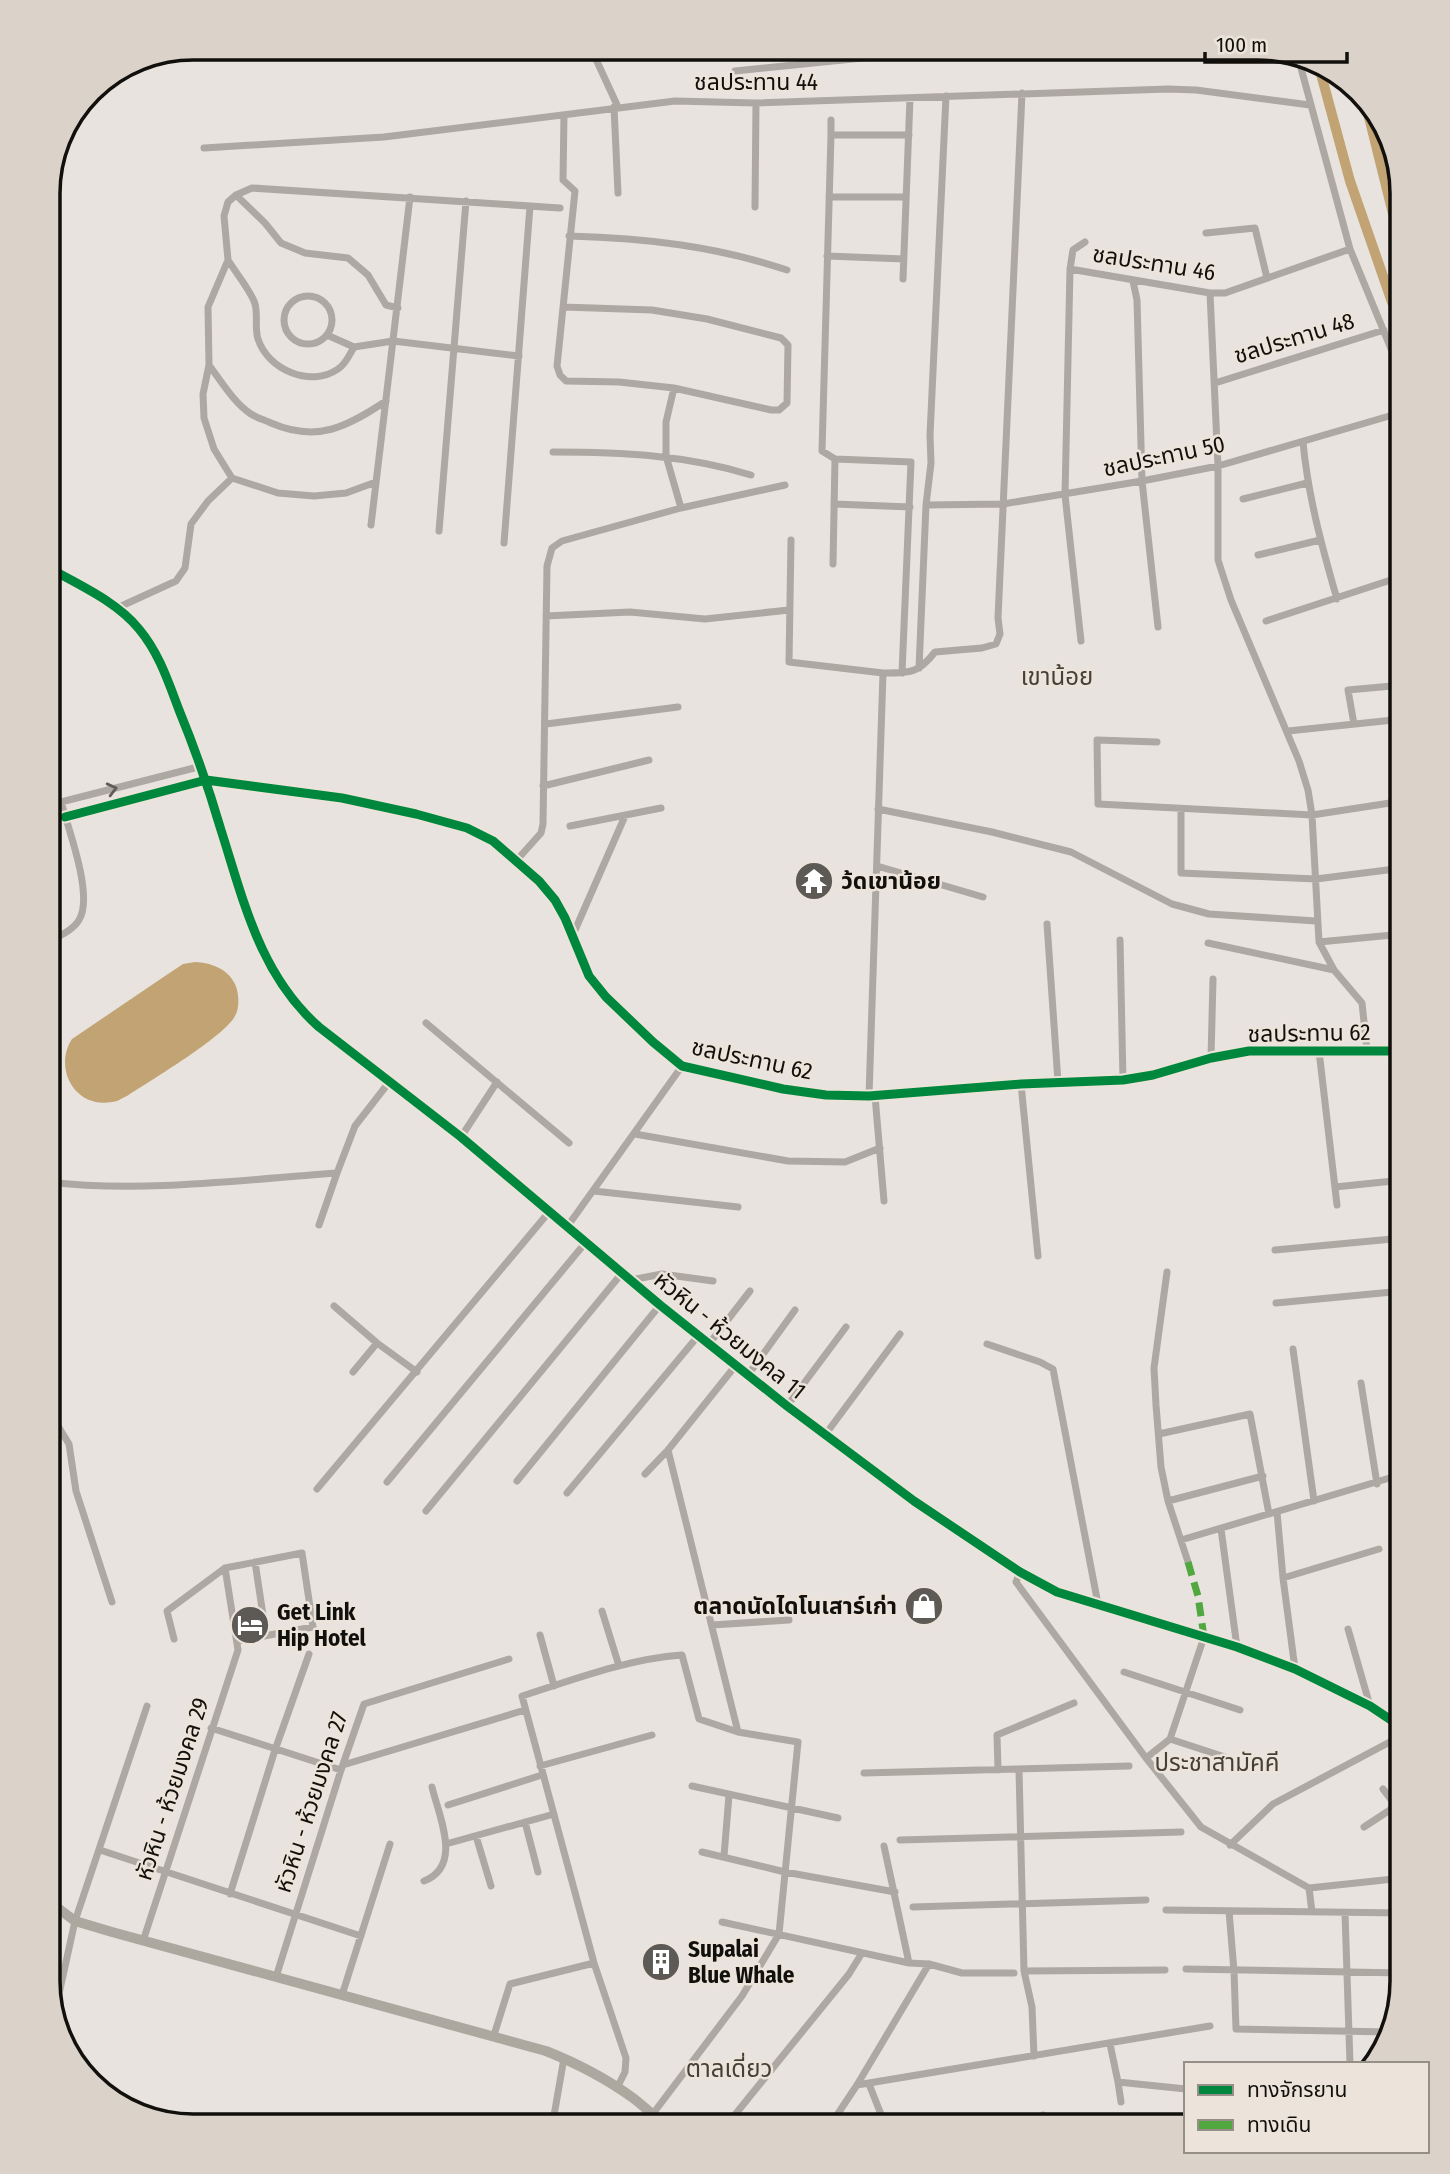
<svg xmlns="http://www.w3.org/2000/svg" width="1450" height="2174" font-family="'Fira Sans Condensed','Noto Sans Thai',sans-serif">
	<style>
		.water { fill: #c2a373 }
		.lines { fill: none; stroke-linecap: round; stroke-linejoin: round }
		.canal { stroke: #c2a373; stroke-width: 10 }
		.minor { stroke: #aea8a2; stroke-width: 7 }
		.tertiary { stroke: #aea8a2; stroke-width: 9 }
		.secondary { stroke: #ada89f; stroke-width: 10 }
		.quiet { stroke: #51a841; stroke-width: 7; stroke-dasharray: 14 7; stroke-linecap: butt }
		.cycleway-casing { stroke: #ece4da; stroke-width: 13 }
		.cycleway { stroke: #00873e; stroke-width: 9 }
		.oneway { stroke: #605c57 }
		.labels { text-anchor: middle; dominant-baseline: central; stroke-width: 5; stroke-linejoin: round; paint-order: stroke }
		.street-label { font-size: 23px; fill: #12100c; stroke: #ece4da }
		.poi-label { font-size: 23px; font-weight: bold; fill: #12100c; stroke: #ece4da; text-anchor: start }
		.neighbourhood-label { font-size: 24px; fill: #453f37; stroke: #ece4da }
		.rim { fill: none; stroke: #12100c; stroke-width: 3.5 }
	</style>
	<rect width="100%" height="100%" fill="#e8e3de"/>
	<path class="water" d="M195,962C211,963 227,968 235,984C239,993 240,1007 235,1016C225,1036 150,1081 127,1096C122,1098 117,1102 112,1102C75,1109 53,1068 72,1039L168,974L183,964Z"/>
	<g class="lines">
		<path class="canal" d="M1318,63L1350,181L1392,302L1403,326
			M1365,101L1403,254"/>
		<path class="minor" d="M593,47L594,55L618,107
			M705,47L707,51
			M1217,48L1219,60
			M1298,57L1350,249L1403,378
			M735,71L971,47
			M614,107L618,193
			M831,135V120
			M204,148L384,137L675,101L756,103L1168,89L1196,90L1310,105
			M236,195L265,223L281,243L305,253L348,258L368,275L386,305L398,308
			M829,197H906
			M755,207L756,103
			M1206,233L1255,228L1267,278
			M569,236C645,238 715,246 787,270
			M827,256L904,259
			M228,260C236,273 248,287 254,301C259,312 254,327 258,339C268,370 311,388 338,369C345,365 350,354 354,347
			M1070,269L1210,293H1225L1350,249
			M903,279L910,98
			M1133,281L1137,300L1142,481L1158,627
			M1210,293L1218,466V560L1231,600L1299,761L1308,790L1312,815L1319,942L1334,970L1362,1003L1367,1050
			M284 320a24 24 0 1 1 48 0a24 24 0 1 1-48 0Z
			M563,307L652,310L707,319L781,338L788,345L787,403L779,410H771L674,388L619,382L566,381L560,375L557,366L575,191L563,180L564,115
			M327,335L354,347L393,341L519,356
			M209,365C221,381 234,403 251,414C257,418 265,420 271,423C317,443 347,427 386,401
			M1215,383L1384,330
			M674,388L666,422V456L681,508
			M1303,442C1308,496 1322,547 1337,599
			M553,452C621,452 686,455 751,475
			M376,482L346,493L314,496L278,493L232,478L214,449L204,418L203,394L209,365L208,307L228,260L224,216L228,202L236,195L252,188L560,208
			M1243,499L1307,483
			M834,504L910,507
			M926,505L1003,504L1142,481L1218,466L1403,412
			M371,525L410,197
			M439,531L466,201
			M791,540L789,662L883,673
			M504,543L530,206
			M1258,555L1320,540
			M833,564L835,459
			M117,608L176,581L185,568L191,524L208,501L232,478
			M546,616L630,612L705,619L789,610
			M1266,621L1403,576
			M1081,641L1065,495L1070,269L1073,250L1085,242
			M919,668L926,505L931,463L930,435L946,96
			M902,673L911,462L835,459L822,451L831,135H909
			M546,724L678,707
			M1354,724L1348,690L1403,685
			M1288,731L1403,719
			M1157,742L1097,740L1098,804L1312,815L1403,801
			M543,786L649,760
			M878,809L992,832L1071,852L1172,904L1209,914L1316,921
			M1181,809V873L1316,879L1403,868
			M65,817L206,780L342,798L416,814L467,828L493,841L539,881L555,900L565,918L589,976L606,997L653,1042L682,1066L783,1089L826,1095L869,1096L1021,1084L1123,1080L1153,1075L1211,1058L1249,1051H1403
			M570,826L661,808
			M516,861L541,833L543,824L547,566L552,548L562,541L681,508L785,485
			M877,866L983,897
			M1047,924L1058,1082
			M572,937L625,816
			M47,940C58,938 73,930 79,920C94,896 68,828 61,802L202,766
			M1120,940L1123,1080
			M1319,942L1403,934
			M1208,943L1334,970
			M426,1023L569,1143
			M1319,1051L1337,1205
			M1396,1051L1403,1129
			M1211,1058L1213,979
			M1021,1084L1038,1256
			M869,1096L883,673C909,673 918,674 935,652L982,648L996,644L1000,634L998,618L1022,93
			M875,1096L884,1201
			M635,1134L788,1161L845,1162L880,1148
			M461,1137L497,1082
			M47,1182C143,1193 241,1180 337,1173L355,1126L390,1081
			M1335,1187L1403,1180
			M594,1191L738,1207
			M319,1225L337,1173
			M567,1227L682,1066
			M1275,1250L1403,1238
			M1167,1272L1154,1368L1156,1405L1161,1467L1168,1501L1188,1562
			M631,1280L662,1274L713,1281
			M1276,1303L1403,1291
			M334,1306L377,1343L417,1372
			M709,1344L750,1291
			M987,1344L1040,1362L1053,1369L1098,1604
			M1293,1349L1314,1501
			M353,1372L377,1343
			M748,1375L795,1310
			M1361,1383L1377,1484
			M787,1406L846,1327
			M47,1408L69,1444L76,1491L112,1602
			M1159,1434L1250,1414L1269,1514
			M825,1435L900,1334
			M668,1450L738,1732
			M645,1474L668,1450L736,1365
			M517,1481L660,1305
			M387,1482L586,1242
			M317,1489L549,1212
			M567,1493L698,1336
			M1168,1501L1263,1476
			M426,1511L622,1273
			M1277,1512L1283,1578L1295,1669
			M1221,1529L1237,1647
			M1181,1540L1403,1474
			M255,1562L266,1635
			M1020,1572L1016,1582L1146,1758L1201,1827L1309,1888L1312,1912
			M1283,1578L1379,1549
			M602,1611L619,1666
			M712,1625L789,1620
			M1348,1629L1370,1706
			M540,1635L554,1686
			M174,1639L167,1611L225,1568L302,1553L313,1627L237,1641
			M1124,1672L1240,1710
			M211,1728L341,1770
			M1170,1739L1225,1757
			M1146,1758L1170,1739L1204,1637
			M343,1765L525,1710
			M540,1766L652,1735
			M998,1770L997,1735L1074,1703
			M1019,1770L1024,1971L1032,2007L1034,2056
			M864,1773L1129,1766
			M692,1786L838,1818
			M1383,1789L1403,1815
			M448,1805L542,1775
			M525,1822L538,1872
			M1364,1827L1396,1806
			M476,1836L491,1886
			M900,1840L1181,1832
			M446,1844L554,1814
			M1230,1845L1273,1804L1403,1735
			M884,1846L909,1963
			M100,1850L361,1936
			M702,1852L785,1872L895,1892
			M724,1856L729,1795
			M424,1881C463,1866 439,1817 432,1787
			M1309,1888L1403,1878
			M230,1894L275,1750L309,1654
			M913,1907L1146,1900
			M1166,1910L1403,1913
			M1229,1911L1234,1971L1236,2029L1389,2032
			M1345,1913L1350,2064
			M722,1922L909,1963L929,1964L962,1973H1014
			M143,1941L238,1650L225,1568
			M1186,1969L1403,1973
			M1024,1971L1165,1970
			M276,1977L341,1770L364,1704L509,1659
			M342,1995L390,1844
			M55,2012L75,1921L147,1706
			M494,2035L510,1984L594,1963
			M1110,2044L1118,2082L1186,2089
			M1118,2082L1121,2102
			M869,2084L886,2127
			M857,2085L1210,2026
			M617,2088L625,2072L626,2058L594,1963L522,1696C575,1679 627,1659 682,1655L699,1719L738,1732L798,1742L779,1934L742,1996L652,2115
			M1043,2115V2127
			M552,2127L564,2058
			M725,2127L849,1974L862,1953
			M829,2127L857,2085L929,1964"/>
		<path class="tertiary" d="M1382,119L1403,196
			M47,567C79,585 116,601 139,629C159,653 168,681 179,710C195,749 209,789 221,830C244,902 260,975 319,1027L461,1137L660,1305L787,1406L914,1501L1020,1572L1057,1592L1237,1647L1295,1669L1370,1706L1403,1728"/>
		<path class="secondary" d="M47,1900L75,1921L112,1932L546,2051C576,2063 607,2079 633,2098C645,2107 656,2118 668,2127"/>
		<path class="quiet" d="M1188,1562L1198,1596L1204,1637"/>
		<g class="cycleway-casing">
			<path id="cycleway" d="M47,567C79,585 116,601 139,629C159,653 168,681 179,710C195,749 209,789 221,830C244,902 260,975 319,1027L461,1137L660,1305L787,1406L914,1501L1020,1572L1057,1592L1237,1647L1295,1669L1370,1706L1403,1728
				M65,817L206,780L342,798L416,814L467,828L493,841L539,881L555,900L565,918L589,976L606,997L653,1042L682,1066L783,1089L826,1095L869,1096L1021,1084L1123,1080L1153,1075L1211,1058L1249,1051H1403"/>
		</g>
		<use href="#cycleway" class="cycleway"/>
	</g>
	<defs><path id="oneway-chevron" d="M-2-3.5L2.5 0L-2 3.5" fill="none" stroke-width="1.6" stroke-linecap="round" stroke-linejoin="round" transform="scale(1.75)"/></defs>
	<use class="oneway" href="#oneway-chevron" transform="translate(112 789) rotate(-14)"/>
	<defs>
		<g id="temple-disc" transform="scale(2.0125)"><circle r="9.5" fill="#5d5a56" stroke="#ece4da"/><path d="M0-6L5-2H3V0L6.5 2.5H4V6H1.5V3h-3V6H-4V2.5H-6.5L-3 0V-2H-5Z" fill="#fff"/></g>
		<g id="shop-disc" transform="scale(2.0125)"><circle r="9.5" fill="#5d5a56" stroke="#ece4da"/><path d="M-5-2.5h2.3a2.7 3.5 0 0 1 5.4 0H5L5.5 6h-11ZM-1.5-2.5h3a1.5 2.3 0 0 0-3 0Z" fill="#fff"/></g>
		<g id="hotel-disc" transform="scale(2.0125)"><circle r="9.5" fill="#5d5a56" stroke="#ece4da"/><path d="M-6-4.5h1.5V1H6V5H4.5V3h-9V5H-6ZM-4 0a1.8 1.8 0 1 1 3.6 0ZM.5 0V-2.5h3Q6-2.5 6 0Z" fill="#fff"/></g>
		<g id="building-disc" transform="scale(2.0125)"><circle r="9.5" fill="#5d5a56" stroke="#ece4da"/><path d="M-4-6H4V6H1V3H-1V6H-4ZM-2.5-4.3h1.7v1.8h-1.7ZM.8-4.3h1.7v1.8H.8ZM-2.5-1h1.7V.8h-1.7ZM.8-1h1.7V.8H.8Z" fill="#fff"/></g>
	</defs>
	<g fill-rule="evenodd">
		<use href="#temple-disc" x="814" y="881"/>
		<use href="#shop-disc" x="924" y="1606"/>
		<use href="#hotel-disc" x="250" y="1625"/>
		<use href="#building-disc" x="661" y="1962"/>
	</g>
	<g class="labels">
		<g class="street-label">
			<text x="756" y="82">ชลประทาน 44</text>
			<text transform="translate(1154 263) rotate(9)">ชลประทาน 46</text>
			<text transform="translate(1294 338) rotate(-17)">ชลประทาน 48</text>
			<text transform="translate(1164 456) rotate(-12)">ชลประทาน 50</text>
			<text transform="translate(1309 1033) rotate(-1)">ชลประทาน 62</text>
			<text transform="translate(752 1059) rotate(12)">ชลประทาน 62</text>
			<text transform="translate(730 1335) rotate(39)">หัวหิน - ห้วยมงคล 11</text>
			<text transform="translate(172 1789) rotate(-72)">หัวหิน - ห้วยมงคล 29</text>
			<text transform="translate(311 1802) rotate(-72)">หัวหิน - ห้วยมงคล 27</text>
		</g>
		<g class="poi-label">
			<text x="841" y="881">ว้ดเขาน้อย</text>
			<text x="897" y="1606" text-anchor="end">ตลาดนัดไดโนเสาร์เก่า</text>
			<text x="277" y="1612">Get Link<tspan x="277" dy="26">Hip Hotel</tspan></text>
			<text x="688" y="1949">Supalai<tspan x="688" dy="26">Blue Whale</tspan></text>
		</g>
		<g class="neighbourhood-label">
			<text x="1057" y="677">เขาน้อย</text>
			<text x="1217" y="1763">ประชาสามัคคี</text>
			<text x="729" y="2069">ตาลเดี่ยว</text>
		</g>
	</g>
	<path d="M0 0H1450V2174H0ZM193 60H1257A133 133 0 0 1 1390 193V1981A133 133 0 0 1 1257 2114H193A133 133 0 0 1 60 1981V193A133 133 0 0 1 193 60Z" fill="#dbd3ca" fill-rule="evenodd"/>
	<path class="rim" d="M193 60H1257A133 133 0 0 1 1390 193V1981A133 133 0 0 1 1257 2114H193A133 133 0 0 1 60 1981V193A133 133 0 0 1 193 60Z"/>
	<rect x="1184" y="2062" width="245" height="91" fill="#ece4da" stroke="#958f88" stroke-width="2"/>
	<rect x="1198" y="2085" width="35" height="10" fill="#00873e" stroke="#958f88" stroke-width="2"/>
	<text x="1247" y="2097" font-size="21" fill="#12100c">ทางจักรยาน</text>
	<rect x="1198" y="2120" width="35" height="10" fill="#51a841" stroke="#958f88" stroke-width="2"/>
	<text x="1247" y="2132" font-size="21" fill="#12100c">ทางเดิน</text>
	<path d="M1205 52v10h142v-10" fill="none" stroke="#12100c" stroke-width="3.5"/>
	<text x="1216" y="52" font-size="21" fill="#12100c" stroke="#ece4da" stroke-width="5" paint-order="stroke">100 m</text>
</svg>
